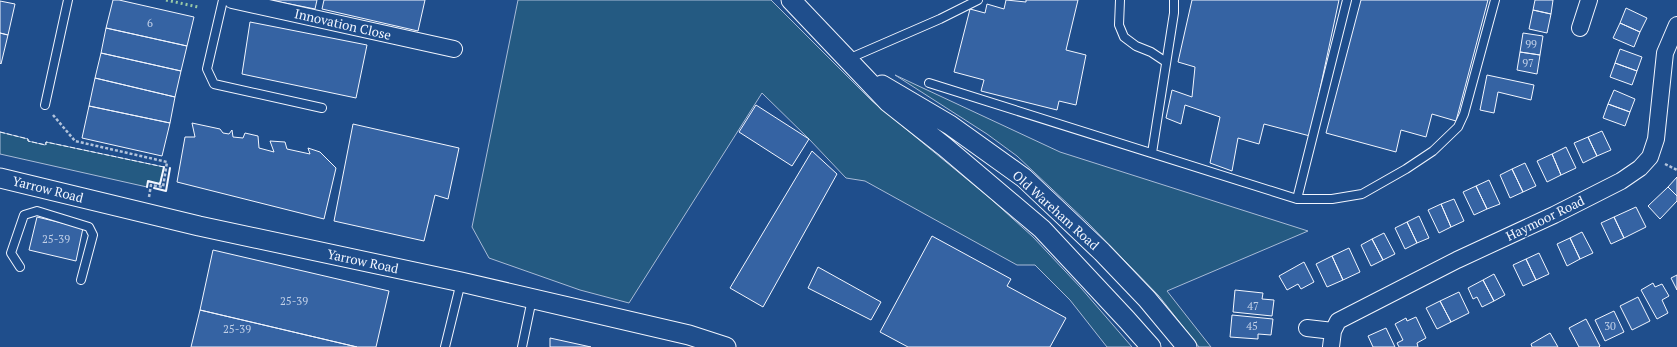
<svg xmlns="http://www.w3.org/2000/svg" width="1677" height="347" font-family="'PT Serif',serif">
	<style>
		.green { fill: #245a82; stroke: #a8bbd7 }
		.building { fill: #3563a3; stroke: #f2f6ff }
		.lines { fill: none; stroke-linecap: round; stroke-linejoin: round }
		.service-casing { stroke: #f2f6ff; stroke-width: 10 }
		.minor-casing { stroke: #f2f6ff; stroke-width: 18 }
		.tertiary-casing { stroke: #f2f6ff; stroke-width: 21 }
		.path { stroke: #b3c4dc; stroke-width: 2.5; stroke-dasharray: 3 2; stroke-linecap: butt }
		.service { stroke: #1f4e8c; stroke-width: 8 }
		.minor { stroke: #1f4e8c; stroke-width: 16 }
		.tertiary { stroke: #1f4e8c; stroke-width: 19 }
		.hedge { stroke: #97c8a6; stroke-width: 3; stroke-dasharray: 2 3; stroke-linecap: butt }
		.fence { stroke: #f2f6ff; stroke-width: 1; stroke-dasharray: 5 2; stroke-linecap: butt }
		.wall { stroke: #f2f6ff; stroke-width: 2 }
		.labels { text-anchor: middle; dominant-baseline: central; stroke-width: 3; stroke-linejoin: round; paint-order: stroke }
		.number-label { font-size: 11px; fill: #c3d1e8 }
		.street-label { font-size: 13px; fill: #f2f6ff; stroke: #1f4e8c }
	</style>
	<rect width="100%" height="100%" fill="#1f4e8c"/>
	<path class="green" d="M518,0H771L872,101L991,199L1033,237L1081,288L1132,347H1107L1070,300L1035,265H1017L865,181L846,178L809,139L762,93L629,303L580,290L489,258L472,227Z
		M895,75L1060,152L1308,231L1167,291L1211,347H1199L1159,296L1088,223L1017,156L987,134Z
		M0,132L28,139V141L45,145L46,142L164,167L160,184L148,182L147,187L0,154Z"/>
	<path class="building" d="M113,0H119L194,17L187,46L106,28Z
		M270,0H317L315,9Z
		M324,0H425L418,31L322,9Z
		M1006,0L1026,2V0H1078L1066,50L1086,55L1076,105L1059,101L1057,110L981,91L984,80L954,72L970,9L985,13L987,4L1004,9Z
		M1192,0H1339L1310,136L1264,124L1259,144L1238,138L1232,171L1210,163L1220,117L1185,105L1181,124L1166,118L1172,90L1192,97L1195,67L1178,62Z
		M1361,0H1488L1456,121L1432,114L1426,137L1401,130L1396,152L1326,133Z
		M1535,0H1553L1551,14L1533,10Z
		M0,1L15,4L8,35L0,33Z
		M1626,8L1647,18L1640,32L1620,23Z
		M1533,10L1551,14L1547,33L1529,29Z
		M250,22L367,45L356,98L242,74Z
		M1620,23L1640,32L1634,47L1613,38Z
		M106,28L187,46L181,71L101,53Z
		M0,33L8,35L1,64L0,63Z
		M1523,33L1543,36L1540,55L1520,52Z
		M1620,49L1642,57L1637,71L1615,63Z
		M1520,52L1540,55L1537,74L1517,70Z
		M101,53L181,71L175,97L95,78Z
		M1615,63L1637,71L1632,85L1610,77Z
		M1487,75L1534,85L1531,100L1498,92L1494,113L1480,110Z
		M95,78L175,97L170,123L89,106Z
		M1614,90L1635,99L1630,112L1608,104Z
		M1608,104L1630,112L1625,126L1603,118Z
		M756,105L809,139L792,166L739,132Z
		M89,106L170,123L162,156L82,138Z
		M192,123L220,129L223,133L229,134L232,130L233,137L243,138L245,133L258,136L259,148L274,152L270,141L285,142L287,149L310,154L308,148L320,152L336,168L324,219L177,182L185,137H195Z
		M353,124L459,148L448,199L435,195L424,241L334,221Z
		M1602,131L1611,150L1597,156L1588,137Z
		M1588,137L1597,156L1583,163L1574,143Z
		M1566,147L1576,168L1561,175L1552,154Z
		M812,151L837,174L763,307L730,288Z
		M1552,154L1561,175L1547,182L1537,161Z
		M1525,163L1536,186L1523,192L1512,169Z
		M1512,169L1523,192L1510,198L1500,175Z
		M1677,177V196L1668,187Z
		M1489,180L1500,204L1487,209L1476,186Z
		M1476,186L1487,209L1474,215L1463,192Z
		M1668,187L1677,196V201L1660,219L1648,206Z
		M1454,199L1464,221L1451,227L1441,204Z
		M1441,204L1451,227L1439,233L1428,210Z
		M1636,207L1646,227L1624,238L1614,217Z
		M1419,216L1429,238L1417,243L1407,222Z
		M37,217L83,228L76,261L29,250Z
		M1614,217L1624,238L1611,244L1601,223Z
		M1407,222L1417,243L1405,249L1395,228Z
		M1582,232L1593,253L1580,259L1570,238Z
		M1384,233L1395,254L1383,260L1372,239Z
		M932,236L1011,279L1007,286L1066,318L1050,347H908L880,332Z
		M1570,238L1580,259L1567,266L1557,244Z
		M1372,239L1383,260L1371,266L1361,245Z
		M1349,248L1360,272L1343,280L1332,256Z
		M213,250L389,291L376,347H357L200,310Z
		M1539,253L1549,274L1536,280L1526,259Z
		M1332,256L1343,280L1327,287L1316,264Z
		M1526,259L1536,280L1523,286L1513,265Z
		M1304,262L1314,282L1301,289L1298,284L1287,290L1279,276Z
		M818,267L881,302L871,320L808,288Z
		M1494,274L1505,295L1494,301L1483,280Z
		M1677,275V290L1671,278Z
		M1483,280L1494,301L1482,307L1477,297L1473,299L1468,288Z
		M1653,283L1655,287L1662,284L1669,296L1662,300L1668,313L1657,319L1641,290Z
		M1235,290L1263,293L1262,299L1274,300L1272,316L1233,312Z
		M1459,292L1469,313L1451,322L1440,301Z
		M1638,297L1650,321L1632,330L1620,306Z
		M1440,301L1451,322L1437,329L1426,308Z
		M200,310L357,347H191Z
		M1614,311L1624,332L1605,341L1595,320Z
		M1232,315L1273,319L1271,335L1258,334V339L1230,337Z
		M1416,317L1426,338L1417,343L1418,347H1399L1397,343L1403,340L1395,324L1406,318L1407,321Z
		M1586,319L1600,346L1599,347H1579L1569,328Z
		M1386,328L1395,347H1373L1368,336Z
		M1550,333L1558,347H1532L1531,344Z
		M550,338L591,347H550Z"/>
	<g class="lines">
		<g class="service-casing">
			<path id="service" d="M223,0L207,69L214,84L322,108
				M1120,0L1119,25L1124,37L1136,46L1151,52L1166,62
				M848,59L940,19L978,0
				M929,83L1297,199L1347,0
				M45,105L68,0
				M1152,153L1174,13V0
				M1297,199H1332L1362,194L1406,169L1433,151L1458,127L1464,114L1495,0
				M20,267L11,253L24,215L37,211L89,227L93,235L81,280
				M445,347L461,282
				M522,347L532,299"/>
		</g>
		<g class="minor-casing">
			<path id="minor" d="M232,0L454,49
				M1580,28L1589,0
				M1307,328L1333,331
				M1331,347L1333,331L1338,321L1457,260L1554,215L1621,181L1640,168L1650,157L1656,139L1665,53L1677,25"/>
		</g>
		<g class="tertiary-casing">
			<path id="tertiary" d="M791,0L888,102L945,147L1042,229L1127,320L1151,347
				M882,85L950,125L1024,178L1102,252L1147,299L1187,347
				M0,178L199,226L461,282L689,335L726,347"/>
		</g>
		<path class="path" d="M53,115L75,141L167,162L163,187L151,185L149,197
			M1665,164L1677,170"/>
		<use href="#service" class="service"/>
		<use href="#minor" class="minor"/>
		<use href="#tertiary" class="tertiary"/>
		<path class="hedge" d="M166,0L198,7"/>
		<path class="fence" d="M0,132L28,139V141L46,145V142L164,167"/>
		<path class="wall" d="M147,187L148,181L160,184L164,167
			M154,188L166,191L170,168"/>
	</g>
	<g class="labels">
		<g class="number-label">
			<text x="150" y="23">6</text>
			<text x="1531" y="44">99</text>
			<text x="1528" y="63">97</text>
			<text x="56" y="239">25-39</text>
			<text x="294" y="301">25-39</text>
			<text x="1253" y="306">47</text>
			<text x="1252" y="326">45</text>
			<text x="1610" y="326">30</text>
			<text x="237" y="329">25-39</text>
		</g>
		<g class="street-label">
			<text transform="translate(343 24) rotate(13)">Innovation Close</text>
			<text transform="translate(48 189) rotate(14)">Yarrow Road</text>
			<text transform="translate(1056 210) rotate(42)">Old Wareham Road</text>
			<text transform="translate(1545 218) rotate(-26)">Haymoor Road</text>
			<text transform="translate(363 261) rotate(12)">Yarrow Road</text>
		</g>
	</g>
</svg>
